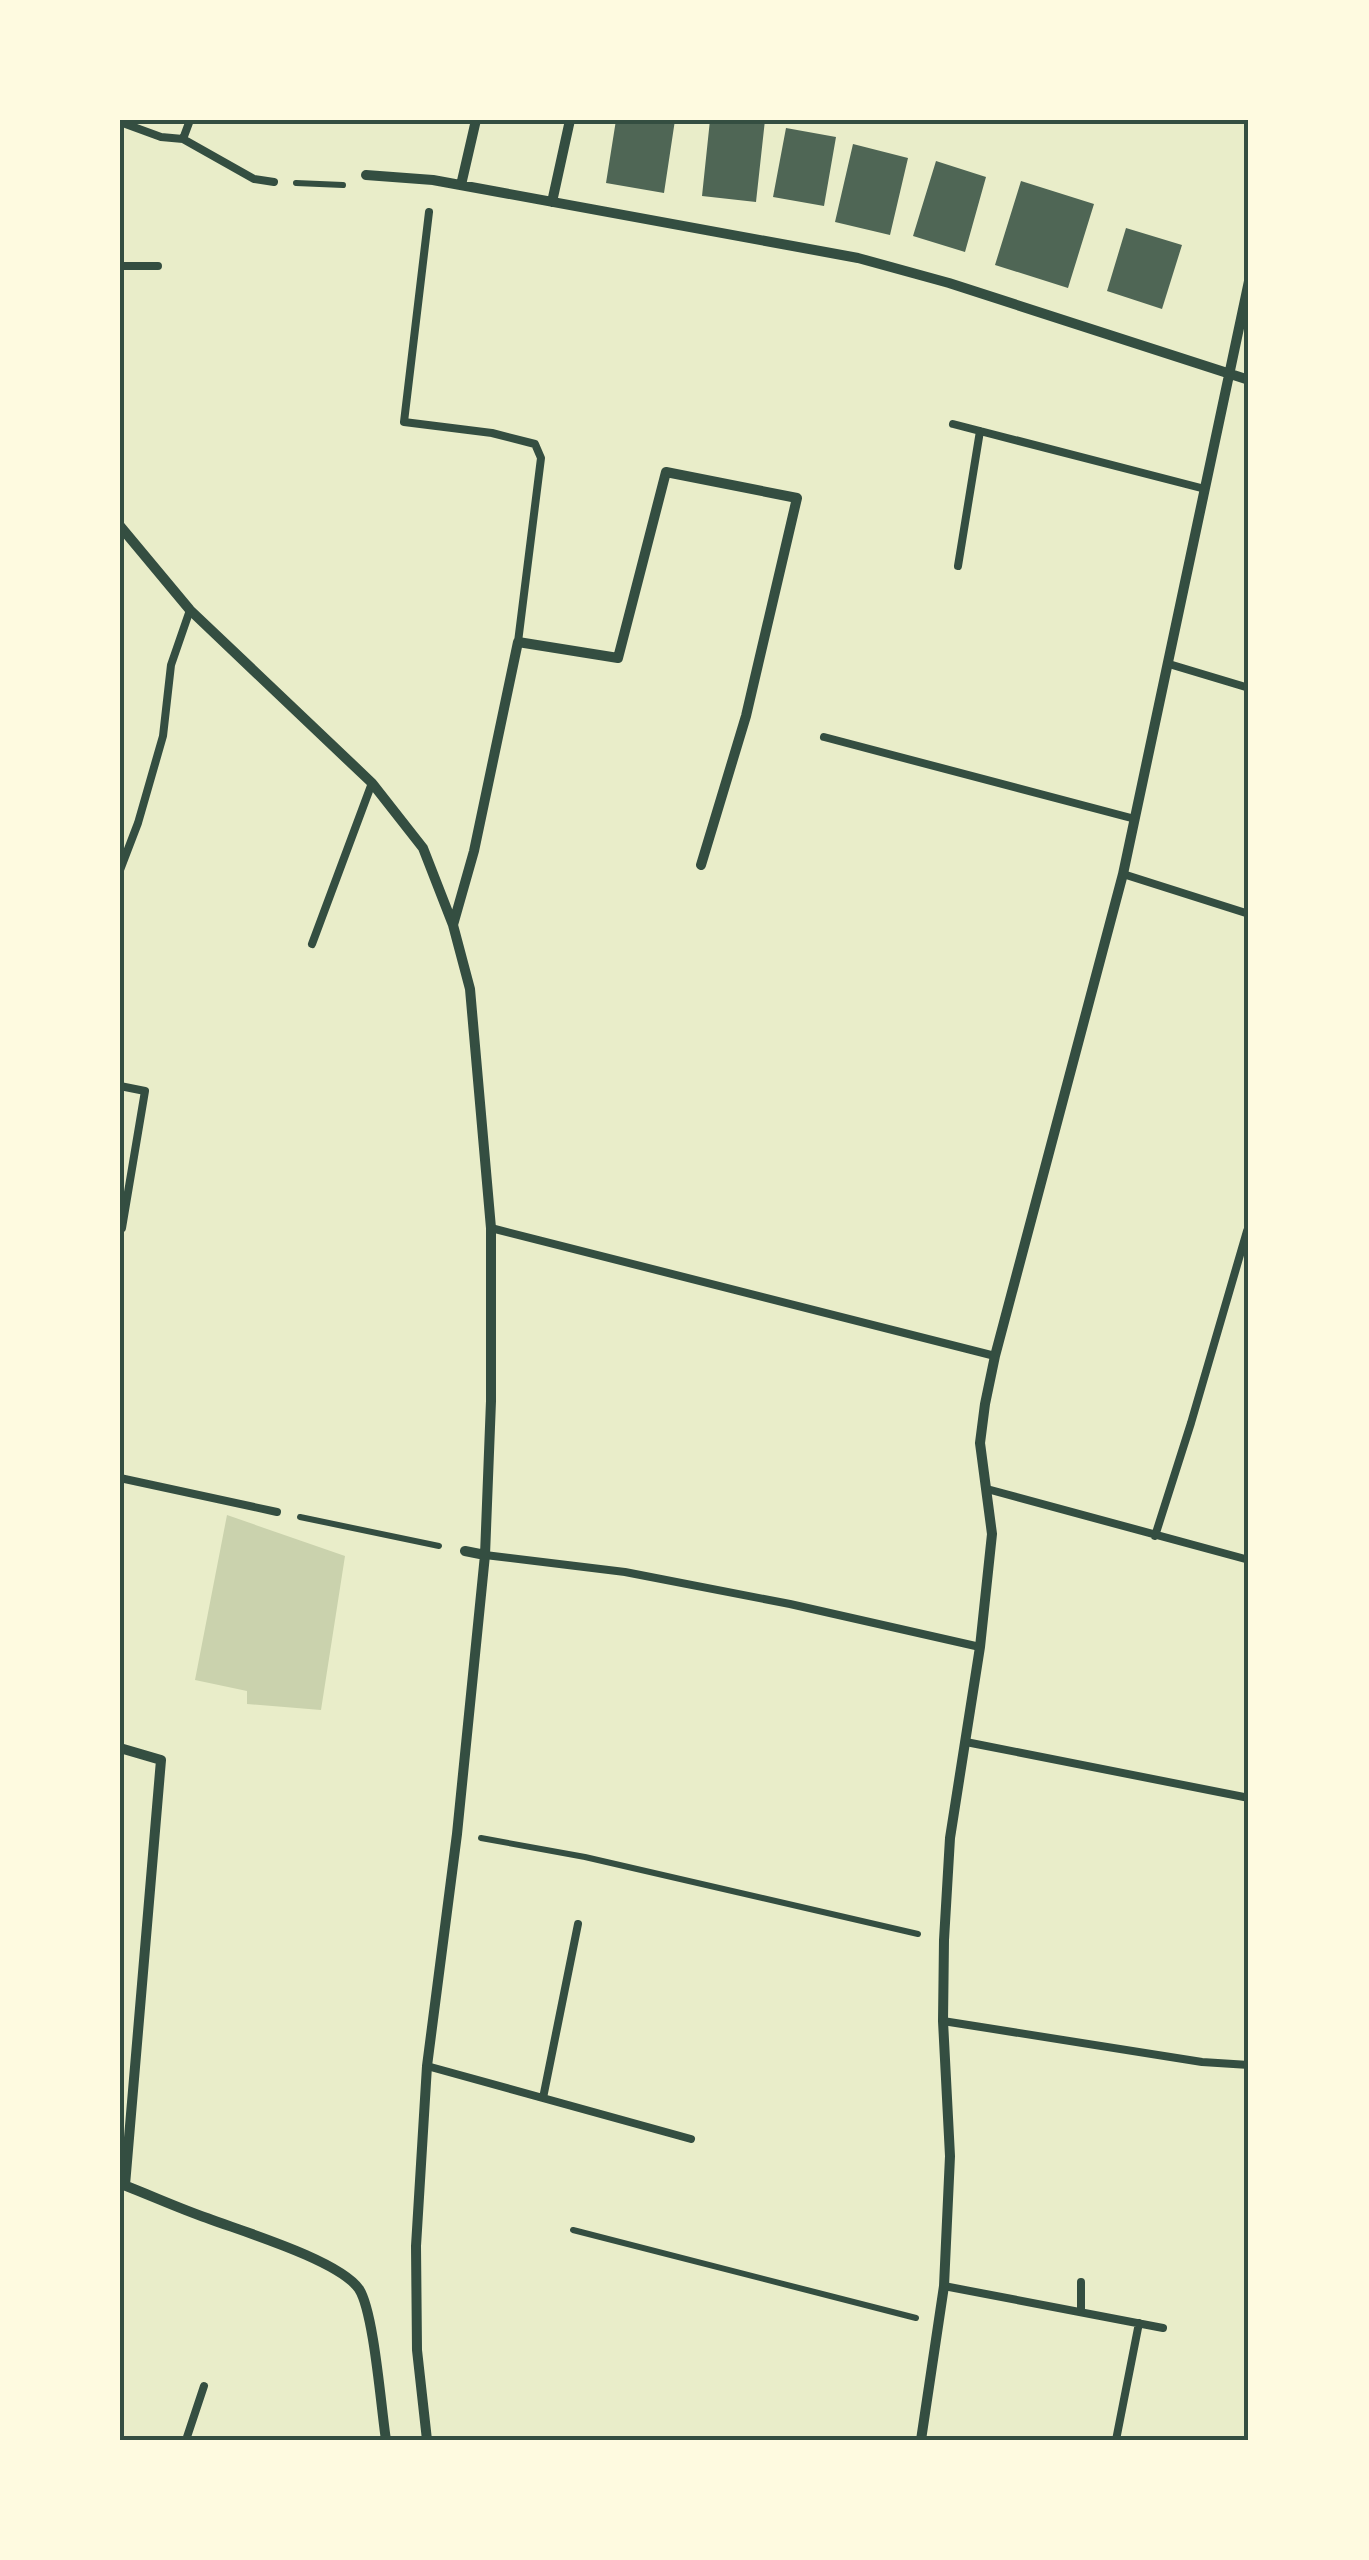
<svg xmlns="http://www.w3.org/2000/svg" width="1369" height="2560" font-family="Raleway,sans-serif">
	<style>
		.green { fill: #cad2ad }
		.building { fill: #4f6655 }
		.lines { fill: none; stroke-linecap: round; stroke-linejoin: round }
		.path { stroke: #344e41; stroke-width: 6 }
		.service { stroke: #344e41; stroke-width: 8 }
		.minor { stroke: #344e41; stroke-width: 10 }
		.neatline { fill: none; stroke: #344e41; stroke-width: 4 }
	</style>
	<rect width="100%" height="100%" fill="#e9edc9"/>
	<path class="green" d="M227,1515L345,1556L321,1710L247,1704V1691L195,1680Z"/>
	<path class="building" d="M616,120H675L664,193L606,183Z
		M710,120H765L756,202L702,196Z
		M786,128L836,137L824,206L773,197Z
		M853,144L908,158L890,235L835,222Z
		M936,161L986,177L965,252L913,236Z
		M1021,181L1094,204L1068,288L995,265Z
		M1126,228L1182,245L1162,309L1107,291Z"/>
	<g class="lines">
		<path class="path" d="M296,183L343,185
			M300,1517L439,1546
			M481,1838L585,1857L918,1934
			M573,2230L916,2318"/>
		<path class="service" d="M120,122L161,137L183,139L254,179L274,182
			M183,139L190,120
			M429,212L404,422L492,433L535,444L541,458L518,642
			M120,266H158
			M953,424L1205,489
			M958,566L980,431
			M1169,664L1249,688
			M824,737L1135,819
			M120,870L138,823L163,736L171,665L190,610
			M1123,874L1249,914
			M312,944L372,783
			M120,1086L145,1091L122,1228
			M491,1228L995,1356
			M120,1478L277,1512
			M987,1489L1249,1560
			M1155,1536L1191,1423L1247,1231H1249
			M485,1555L625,1572L790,1604L980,1647
			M966,1742L1249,1798
			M943,2021L1202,2062L1249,2065
			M427,2066L691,2139
			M543,2098L578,1924
			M1081,2282V2312
			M944,2286L1163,2328
			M186,2440L204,2386
			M1116,2440L1139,2323"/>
		<path class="minor" d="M366,175L433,180L858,258L949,283L1249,380
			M461,185L476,120
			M552,202L570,120
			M120,526L190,610L372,783L423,848L453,925L470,989L491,1228V1401L485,1555L457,1834L427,2066L416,2246L417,2350L427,2440
			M453,925L474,851L518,642L618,658L666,472L797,498L746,716L701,865
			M465,1551L485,1555
			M120,1748L161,1760L125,2185
			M121,2184C150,2195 178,2208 207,2218C241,2231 339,2260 359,2289C374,2312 381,2408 386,2440
			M921,2440L944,2286L950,2156L943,2021L944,1940L950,1838L980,1647L992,1534L980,1443L985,1404L995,1356L1123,874L1249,281"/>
	</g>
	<rect width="1369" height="2560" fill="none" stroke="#fefae0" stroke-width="245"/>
	<rect x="122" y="122" width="1124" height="2316" class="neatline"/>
</svg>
